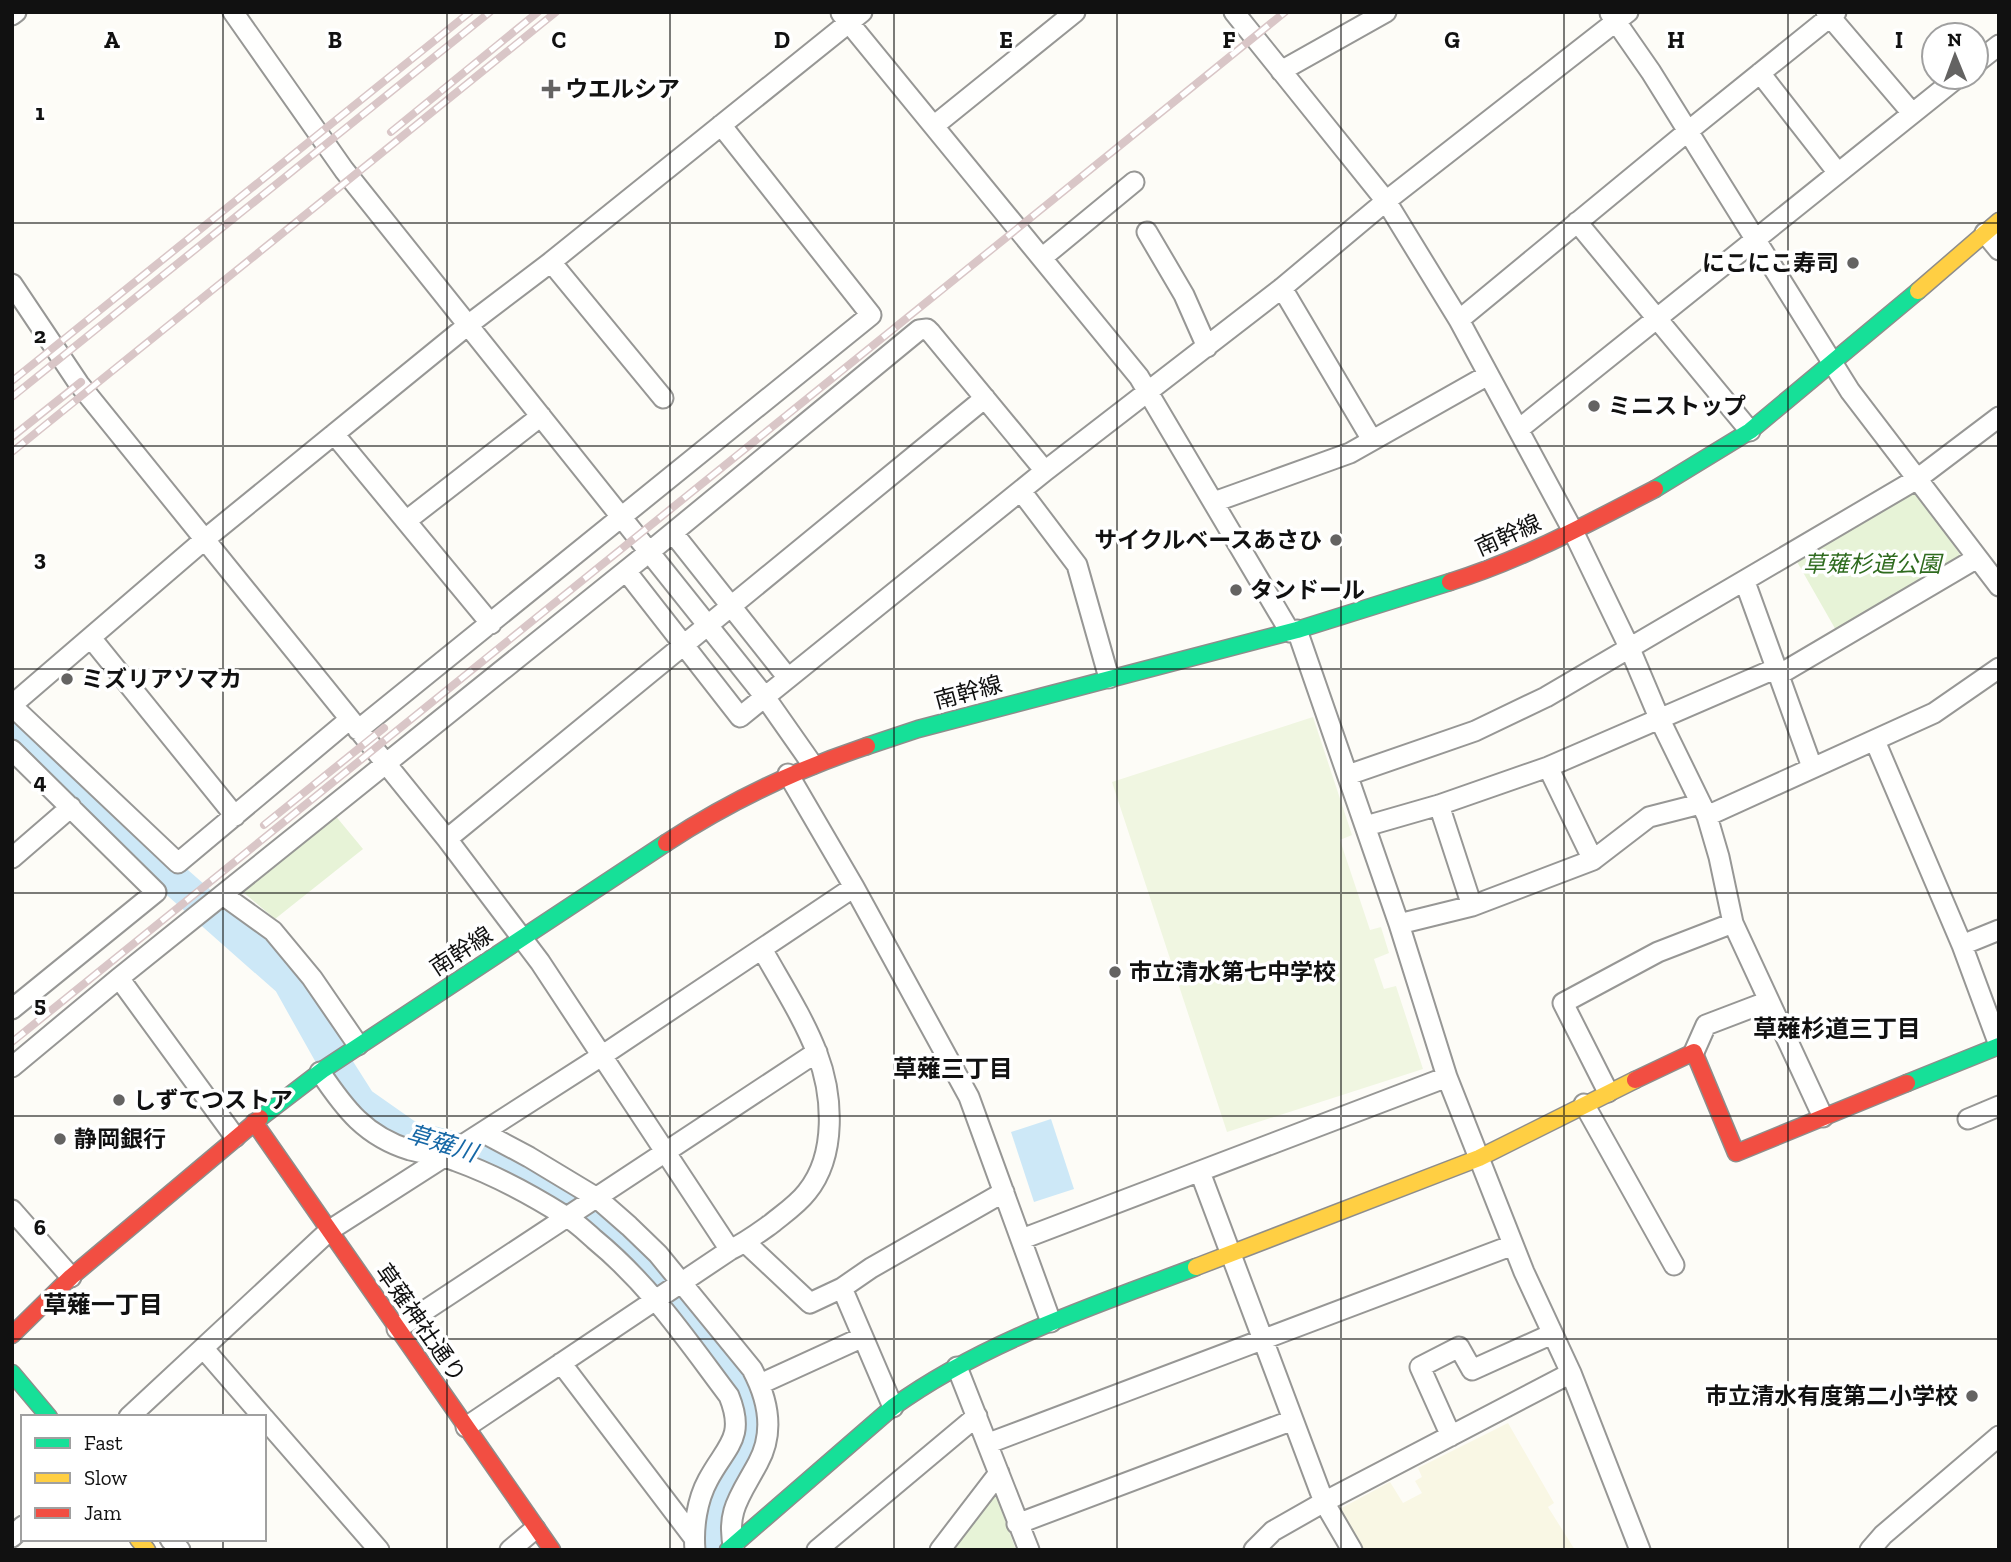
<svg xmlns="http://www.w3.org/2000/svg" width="2011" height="1562" font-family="'Zilla Slab','Noto Sans JP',serif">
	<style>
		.farmland { fill: #f9f7e4 }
		.green { fill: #e7f3d7 }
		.pitch { fill: #f0f6e1 }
		.water { fill: #cde8f7 }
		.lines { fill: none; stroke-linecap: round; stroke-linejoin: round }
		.river { stroke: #cde8f7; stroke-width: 33 }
		.street-casing { stroke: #979795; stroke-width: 23 }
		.fast-casing { stroke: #8e8d8b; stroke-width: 19 }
		.slow-casing { stroke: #8e8d8b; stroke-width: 19 }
		.jam-casing { stroke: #8e8d8b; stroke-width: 19 }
		.street { stroke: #fffffe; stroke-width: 19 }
		.fast { stroke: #16e098; stroke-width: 16 }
		.slow { stroke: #ffcf43; stroke-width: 16 }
		.jam { stroke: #f24e42; stroke-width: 16 }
		.rail-casing { stroke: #d9c6c7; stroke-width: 8 }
		.rail { stroke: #fff; stroke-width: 5; stroke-dasharray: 16; stroke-linecap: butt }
		.grid { fill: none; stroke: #111; stroke-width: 2; stroke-opacity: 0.55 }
		.poi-dot { fill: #646362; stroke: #fff; stroke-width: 2.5 }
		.labels { text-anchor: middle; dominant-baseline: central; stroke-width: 7; stroke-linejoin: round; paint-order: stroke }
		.poi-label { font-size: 23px; font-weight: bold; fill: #111; stroke: #fff; text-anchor: start }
		.street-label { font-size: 23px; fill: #111; stroke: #fff }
		.park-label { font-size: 23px; font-style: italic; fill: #2f6b1f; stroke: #fff }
		.neighbourhood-label { font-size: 24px; font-weight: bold; fill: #111; stroke: #fff }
		.water-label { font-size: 24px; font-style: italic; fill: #1768a6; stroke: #fff }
		.grid-label { font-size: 23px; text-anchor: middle; font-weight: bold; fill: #111; stroke: #fff; stroke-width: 7; stroke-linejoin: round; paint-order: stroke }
	</style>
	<rect width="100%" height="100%" fill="#fdfcf7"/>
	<path class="farmland" d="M1508,1423L1554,1503L1548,1507L1575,1550H1361L1338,1510L1390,1482L1403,1503L1422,1493L1415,1481L1422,1477L1418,1468Z"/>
	<path class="green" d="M1917,491L1963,559L1837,632L1796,560Z
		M334,814L363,849L275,919L242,891Z
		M995,1493L1016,1550H950Z"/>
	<path class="pitch" d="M1313,717L1352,835L1340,840L1370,930L1381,927L1389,953L1374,959L1384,989L1396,986L1423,1069L1227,1132L1112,782Z"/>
	<path class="water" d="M1051,1119L1074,1189L1034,1202L1011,1132Z"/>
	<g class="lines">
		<path class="river" d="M12,722L79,791L170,876L289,981L339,1070L360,1103L407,1136L488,1157L567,1197L639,1255L747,1391L753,1421L723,1477L714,1511L712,1550"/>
		<g class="street-casing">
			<path id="street" d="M233,12L344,170L765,697L812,764
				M1234,12L1386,201L1459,320L1573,531L1630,649L1660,720L1707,816L1719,857L1733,923L1823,1117
				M1826,12L1912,113
				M841,13L1139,377L1290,632
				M1610,13L1651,72L1850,391L1999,586
				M12,15L16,12
				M1976,63L1999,45
				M1281,71L1386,12
				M1760,73L1838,173
				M935,125L1075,12
				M1577,222L1750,431
				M1147,232L1184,295L1207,347
				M1985,233L1999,250
				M1043,257L1134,182
				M551,262L663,398
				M12,284L79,384L447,839L540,962L730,1250
				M1282,288L1372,440
				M1459,320L1687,132L1836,12
				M1519,429L1958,77
				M334,434L491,624
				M1021,491L1077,565L1109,678
				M1214,502L1350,453L1488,375
				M406,521L541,416
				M673,533L788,678
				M626,571L740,717L1045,471L1282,288L1386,201L1628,12
				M1745,582L1812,767
				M1297,630L1399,924L1447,1077L1524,1272L1571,1373L1640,1550
				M91,638L235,816
				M1780,674L1977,558
				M12,705L204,540L468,325L551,262L862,12
				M12,706L178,863L350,719
				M358,730L871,315L721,125
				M1875,741L1962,945L1999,1045
				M12,750L156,892L12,1009
				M1548,767L1593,860
				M788,774L854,887L969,1097L1051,1322
				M1348,775L1475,731L1546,697L1917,479L1999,417
				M1439,805L1472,906
				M1707,816L1934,713L1999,668
				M1366,826L1439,805L1548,767L1777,668
				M447,839L985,398
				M12,858L71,807
				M223,895L273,931L312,978L358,1045
				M1399,924L1472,906L1593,860L1649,817L1700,804
				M1962,945L1999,930
				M119,978L235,1137
				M1694,1052L1706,1025L1769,1001
				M12,1067L119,978L648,553L919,330L927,329L931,333L1045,471
				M320,1072C345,1109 365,1136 410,1150C425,1154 441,1155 456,1161C495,1175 530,1194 565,1216C576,1222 585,1231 594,1239C650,1285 686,1339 729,1396C746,1438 726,1446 708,1480C697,1500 693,1528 695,1550
				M1608,1092L1563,1003L1658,952L1733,923
				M1584,1104L1674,1265
				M1968,1119L1999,1106
				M484,1133L529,1157L597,1198L629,1226L658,1254L752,1369C768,1399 775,1432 758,1463C741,1495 725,1511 734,1550
				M1200,1172L1324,1502L1352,1550
				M12,1210L71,1277
				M1022,1239L1447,1077
				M746,1243L810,1303L842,1288L871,1268L1004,1192
				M842,1288L893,1407
				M397,1329L817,1052
				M204,1349L263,1417
				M561,1363L694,1538
				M957,1367L1029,1550
				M760,1384L863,1337
				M129,1417L330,1230L603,1055L854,887
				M264,1418L379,1550
				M466,1427L730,1250C745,1243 757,1234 771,1224C783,1214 797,1205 807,1192C837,1155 833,1095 817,1053C803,1017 781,983 762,949
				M1451,1436L1420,1367L1459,1347L1472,1370L1552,1334
				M989,1443L1513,1245
				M1017,1524L1293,1420
				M12,1537L23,1526
				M170,1539L180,1550
				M510,1550L535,1529
				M817,1550L977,1416
				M940,1550L999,1473
				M1254,1550L1273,1531L1324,1502L1571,1373
				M1870,1550L1883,1535L1999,1436"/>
		</g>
		<g class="fast-casing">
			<path id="fast" d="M1655,489L1750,431L1918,291
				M867,746L918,729L1297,630L1450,582
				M1907,1083L1999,1046
				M260,1118L324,1069L666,843
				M12,1373L49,1417
				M728,1550L893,1407C983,1342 1093,1306 1196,1267"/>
		</g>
		<g class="slow-casing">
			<path id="slow" d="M1918,291L1999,221
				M1196,1267L1479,1158L1635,1080
				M138,1539L147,1550"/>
		</g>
		<g class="jam-casing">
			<path id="jam" d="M1450,582C1522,560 1589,523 1655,489
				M666,843C730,801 795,770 867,746
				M1635,1080L1694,1052L1736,1153L1907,1083
				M254,1122L552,1550
				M12,1335L71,1277L260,1118"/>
		</g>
		<use href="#street" class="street"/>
		<use href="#fast" class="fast"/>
		<use href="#slow" class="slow"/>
		<use href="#jam" class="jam"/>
		<g class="rail-casing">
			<path id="rail" d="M391,132L538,12
				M12,381L470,12
				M12,397L490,12
				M12,437L81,382
				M12,452L556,12
				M264,825L384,728
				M12,1042L1285,12"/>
		</g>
		<use href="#rail" class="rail"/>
	</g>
	<path class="grid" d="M223,12V1417M447,12V1550M670,12V1550M894,12V1550M1117,12V1550M1341,12V1550M1564,12V1550M1788,12V1550M12,223H1999M12,446H1999M12,669H1999M12,893H1999M12,1116H1999M12,1339H1999M223,1539V1550"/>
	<g class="poi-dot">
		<path d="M547.5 78.5h7v7h7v7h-7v7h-7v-7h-7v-7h7z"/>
		<circle cx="1853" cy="263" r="7"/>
		<circle cx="1594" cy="406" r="7"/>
		<circle cx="1336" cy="540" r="7"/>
		<circle cx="1236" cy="590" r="7"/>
		<circle cx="67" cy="679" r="7"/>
		<circle cx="1115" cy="972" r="7"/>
		<circle cx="119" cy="1100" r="7"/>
		<circle cx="60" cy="1139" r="7"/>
		<circle cx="1972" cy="1396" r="7"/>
	</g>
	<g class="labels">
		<g class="poi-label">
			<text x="565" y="89">ウエルシア</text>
			<text x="1839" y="263" text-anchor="end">にこにこ寿司</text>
			<text x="1608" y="406">ミニストップ</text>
			<text x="1322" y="540" text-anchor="end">サイクルベースあさひ</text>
			<text x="1250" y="590">タンドール</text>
			<text x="81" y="679">ミズリアソマカ</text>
			<text x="1129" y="972">市立清水第七中学校</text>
			<text x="133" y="1100">しずてつストア</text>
			<text x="74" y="1139">静岡銀行</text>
			<text x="1958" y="1396" text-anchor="end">市立清水有度第二小学校</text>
		</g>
		<g class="street-label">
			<text transform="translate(1508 535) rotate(-24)">南幹線</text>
			<text transform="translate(968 692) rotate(-15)">南幹線</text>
			<text transform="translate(461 951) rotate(-33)">南幹線</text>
			<text transform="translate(421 1323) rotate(55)">草薙神社通り</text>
		</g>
		<g class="park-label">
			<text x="1872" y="564">草薙杉道公園</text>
		</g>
		<g class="neighbourhood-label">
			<text x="1837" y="1028">草薙杉道三丁目</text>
			<text x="953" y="1068">草薙三丁目</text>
			<text x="103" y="1304">草薙一丁目</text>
		</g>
		<g class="water-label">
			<text transform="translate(442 1143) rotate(17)">草薙川</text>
		</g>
	</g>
	<g class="grid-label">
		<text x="112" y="48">A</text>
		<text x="335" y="48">B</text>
		<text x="559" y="48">C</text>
		<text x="782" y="48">D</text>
		<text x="1006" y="48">E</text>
		<text x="1229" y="48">F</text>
		<text x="1452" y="48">G</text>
		<text x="1676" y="48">H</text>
		<text x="1899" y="48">I</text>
		<text x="40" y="120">1</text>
		<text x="40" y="343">2</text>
		<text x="40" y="566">3</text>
		<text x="40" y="789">4</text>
		<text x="40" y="1012">5</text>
		<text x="40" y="1235">6</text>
	</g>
	<rect width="2011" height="1562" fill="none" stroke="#111111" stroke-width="28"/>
	<rect x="21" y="1415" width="245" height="126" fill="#ffffff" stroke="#a0a0a0" stroke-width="2"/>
	<rect x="35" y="1438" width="35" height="10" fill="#16e098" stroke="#a0a0a0" stroke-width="2"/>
	<text x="84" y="1450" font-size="21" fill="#111111">Fast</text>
	<rect x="35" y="1473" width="35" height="10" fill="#ffcf43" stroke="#a0a0a0" stroke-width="2"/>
	<text x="84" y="1485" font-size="21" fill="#111111">Slow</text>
	<rect x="35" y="1508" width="35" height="10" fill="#f24e42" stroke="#a0a0a0" stroke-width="2"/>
	<text x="84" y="1520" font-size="21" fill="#111111">Jam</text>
	<g transform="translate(1955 56) rotate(359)"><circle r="33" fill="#ffffff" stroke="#a0a0a0" stroke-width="2"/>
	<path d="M0-5L12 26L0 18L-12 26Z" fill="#646362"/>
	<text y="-10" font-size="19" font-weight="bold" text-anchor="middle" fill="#111111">N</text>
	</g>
</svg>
